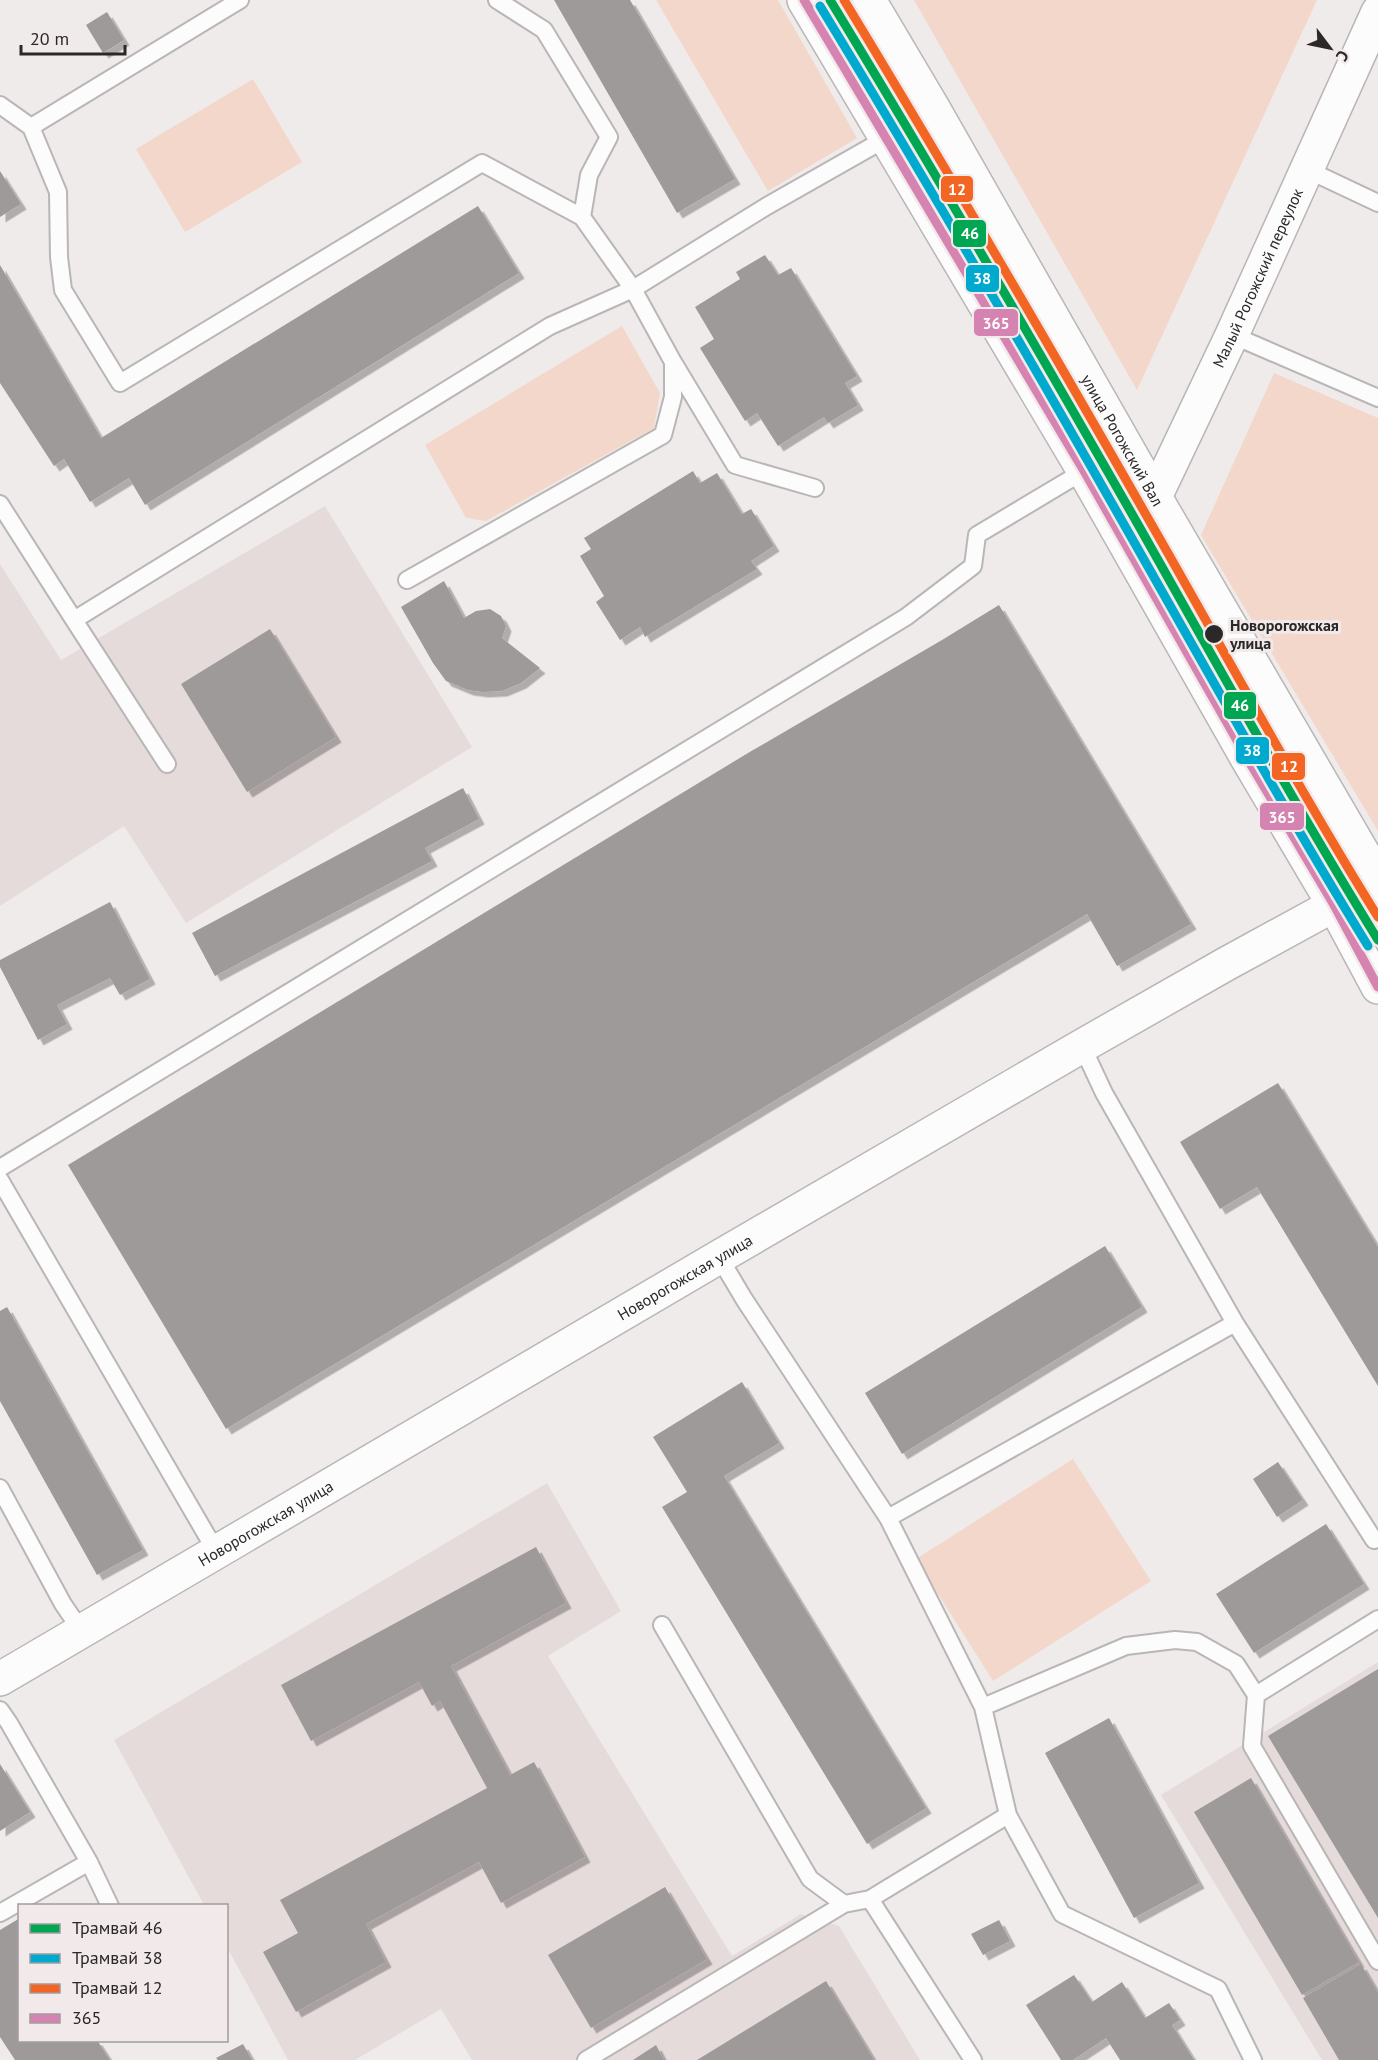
<svg xmlns="http://www.w3.org/2000/svg" width="1378" height="2060" font-family="'PT Sans',sans-serif">
	<style>
		.built { fill: #e6dbdb }
		.green { fill: #f3d7ca }
		.building { fill: #9e9a9a; filter: url(#shadow) }
		.lines { fill: none; stroke-linecap: round; stroke-linejoin: round }
		.service-casing { stroke: #bab6b6; stroke-width: 20 }
		.minor-casing { stroke: #bab6b6; stroke-width: 36 }
		.primary-casing { stroke: #bab6b6; stroke-width: 36 }
		.service { stroke: #fdfcfc; stroke-width: 16 }
		.minor { stroke: #fdfcfc; stroke-width: 33 }
		.primary { stroke: #fdfcfc; stroke-width: 33 }
		.bus-1-casing { stroke: #f2e9ea; stroke-width: 14 }
		.bus-1 { stroke: #d583b0; stroke-width: 9 }
		.tram-1-casing { stroke: #f2e9ea; stroke-width: 14 }
		.tram-2-casing { stroke: #f2e9ea; stroke-width: 14 }
		.tram-3-casing { stroke: #f2e9ea; stroke-width: 14 }
		.tram-1 { stroke: #00a651; stroke-width: 9 }
		.tram-2 { stroke: #00a9ce; stroke-width: 9 }
		.tram-3 { stroke: #f26522; stroke-width: 9 }
		.stop-dot { fill: #2b2828; stroke: #f2e9ea; stroke-width: 2 }
		.labels { text-anchor: middle; dominant-baseline: central; stroke-width: 6; stroke-linejoin: round; paint-order: stroke }
		.street-label { font-size: 16px; fill: #2b2828; stroke: #f2e9ea }
		.stop-label { font-size: 16px; font-weight: bold; fill: #2b2828; stroke: #f2e9ea; text-anchor: start }
		.line-badge { stroke: #f2e9ea; stroke-width: 2 }
		.badge-label { font-size: 16px; text-anchor: middle; font-weight: bold; fill: #fff }
	</style>
	<defs>
		<filter id="shadow"><feDropShadow dx="5.5" dy="5.5" stdDeviation="0" flood-color="#0004"/></filter>
	</defs>
	<rect width="100%" height="100%" fill="#f0ebeb"/>
	<path class="built" d="M325,506L472,747L186,923L124,826L0,906V564L61,660Z
		M547,1483L621,1611L548,1656L732,1956L801,1914L839,1926L920,2060H472L441,2009L355,2060H288L227,1947L226,1906L204,1905L114,1740Z
		M1378,1662V2060H1322L1161,1795Z"/>
	<path class="green" d="M656,0H778L857,138L768,191Z
		M914,0H1317L1137,390Z
		M253,79L302,162L185,232L136,149Z
		M622,326L660,393L654,428L486,521L466,518L425,445Z
		M1274,373L1378,418V831L1201,535Z
		M1073,1459L1151,1581L993,1681L916,1559Z"/>
	<path class="building" d="M554,0H630L735,179L677,213Z
		M107,12L124,40L103,53L86,25Z
		M0,171L21,204L0,217Z
		M478,206L519,273L145,505L129,478L90,502L64,459L54,466L0,383V265L101,438Z
		M765,255L778,275L791,268L857,376L845,383L858,405L828,423L824,417L778,446L757,413L745,421L700,348L714,339L695,307L740,279L736,272Z
		M693,471L700,483L717,473L742,514L751,509L774,546L751,561L757,569L645,637L640,627L620,640L596,602L604,596L580,556L591,549L584,538Z
		M444,581L464,618L476,611L490,609L501,616L506,626L502,638L540,668L521,683L502,691L483,692L468,690L446,681L433,663L401,607Z
		M999,605L1191,924L1117,966L1087,914L226,1429L68,1165L748,753L942,640Z
		M270,629L336,737L247,792L181,684Z
		M463,788L479,819L425,848L432,861L215,976L192,933Z
		M110,902L150,979L120,995L110,978L57,1005L67,1024L38,1040L0,967V960Z
		M1278,1083L1378,1247V1386L1257,1187L1220,1209L1180,1142Z
		M1105,1246L1142,1307L902,1454L865,1393Z
		M7,1307L143,1550L97,1575L0,1401V1311Z
		M742,1382L779,1443L724,1476L926,1808L867,1844L662,1507L687,1492L653,1437Z
		M1278,1462L1303,1500L1277,1517L1253,1479Z
		M1326,1524L1364,1584L1254,1653L1216,1594Z
		M536,1547L566,1603L451,1666L510,1775L534,1762L585,1857L501,1903L479,1862L366,1924L386,1962L296,2012L263,1952L298,1933L280,1900L487,1788L440,1701L432,1706L419,1682L311,1741L281,1685Z
		M1378,1669V1918L1268,1736Z
		M1109,1718L1199,1883L1134,1918L1045,1753Z
		M0,1764L30,1812L0,1831Z
		M1251,1778L1359,1962L1302,1995L1194,1812Z
		M665,1887L707,1959L591,2028L548,1955Z
		M20,1918V2040H97L110,2060H15L0,2037V1930Z
		M999,1920L1010,1941L983,1955L971,1934Z
		M1361,1964L1378,1993V2060H1339L1303,1998Z
		M1074,1975L1092,2002L1122,1982L1145,2018L1169,2003L1180,2020L1172,2025L1194,2060H1120L1106,2038L1073,2060H1061L1026,2005Z
		M826,1981L874,2060H697Z
		M243,2044L252,2060H218L216,2058Z
		M656,2045L664,2060H633Z"/>
	<g class="lines">
		<g class="service-casing">
			<path id="service" d="M497,0L544,30L609,137L589,175L582,217L633,289L673,362L735,465L815,488
				M0,105L31,127L240,0
				M31,127L58,192L59,257L63,290L120,383L482,163L582,217
				M1308,170L1378,203
				M1232,335L1378,398
				M0,504L74,620L550,326L633,289L767,206L885,139
				M407,580L663,435L673,397V363
				M74,620L167,764
				M1082,1046L1104,1093L1235,1323L1374,1540
				M0,1168L906,617L973,566L977,535L1084,471
				M0,1180L217,1553
				M719,1257L744,1299L888,1518L983,1707L1008,1815
				M0,1488L63,1604L82,1632
				M888,1518L1235,1323
				M662,1625L810,1879L844,1904L870,1899
				M1256,1695L1378,1619
				M983,1707L1126,1646L1175,1640L1197,1642L1236,1664L1256,1695L1252,1746L1378,1961
				M0,1710L9,1723L89,1862L110,1906
				M0,1913L89,1862
				M586,2060L844,1904
				M973,2060L870,1899L1008,1815L1062,1914L1218,1989L1253,2060"/>
		</g>
		<g class="minor-casing">
			<g id="minor">
				<path id="s1" d="M1117,529L1134,518L1155,497L1232,335L1378,12"/>
				<path id="s2" d="M0,1679L719,1257L1082,1046L1226,964L1334,905L1357,904L1378,909"/>
			</g>
		</g>
		<g class="primary-casing">
			<g id="primary">
				<path d="M804,0L1084,471L1247,758L1334,905L1378,987"/>
				<path id="s3" d="M869,0L933,108L1155,497L1378,879"/>
			</g>
		</g>
		<use href="#service" class="service"/>
		<use href="#minor" class="minor"/>
		<use href="#primary" class="primary"/>
		<g class="bus-1-casing">
			<path id="bus-1" d="M804,0L1084,471L1247,758L1334,905L1378,987"/>
		</g>
		<use href="#bus-1" class="bus-1"/>
		<g class="tram-1-casing">
			<path id="tram-1" d="M830,0C936,174 1039,351 1140,528C1218,666 1295,805 1378,940"/>
		</g>
		<g class="tram-2-casing">
			<path id="tram-2" d="M820,6C926,180 1029,357 1130,535C1208,672 1285,811 1368,946"/>
		</g>
		<g class="tram-3-casing">
			<path id="tram-3" d="M844,0C954,181 1060,364 1165,548C1235,671 1303,796 1378,917"/>
		</g>
		<use href="#tram-1" class="tram-1"/>
		<use href="#tram-2" class="tram-2"/>
		<use href="#tram-3" class="tram-3"/>
	</g>
	<circle class="stop-dot" cx="1214" cy="634" r="10"/>
	<g class="labels">
		<g class="street-label">
			<text stroke="none"><textPath href="#s1" startOffset="292">Малый Рогожский переулок</textPath></text>
			<text stroke="none"><textPath href="#s3" startOffset="508">улица Рогожский Вал</textPath></text>
			<text stroke="none"><textPath href="#s2" startOffset="794">Новорогожская улица</textPath></text>
			<text stroke="none"><textPath href="#s2" startOffset="308">Новорогожская улица</textPath></text>
		</g>
		<g class="stop-label">
			<text x="1230" y="625">Новорогожская<tspan x="1230" dy="18">улица</tspan></text>
		</g>
	</g>
	<g class="line-badge">
		<rect x="940" y="175" width="34" height="28" rx="6" fill="#f26522"/>
		<rect x="952" y="219" width="35" height="29" rx="6" fill="#00a651"/>
		<rect x="965" y="264" width="35" height="29" rx="6" fill="#00a9ce"/>
		<rect x="973" y="308" width="46" height="29" rx="6" fill="#d583b0"/>
		<rect x="1223" y="691" width="34" height="29" rx="6" fill="#00a651"/>
		<rect x="1235" y="736" width="35" height="29" rx="6" fill="#00a9ce"/>
		<rect x="1271" y="752" width="35" height="29" rx="6" fill="#f26522"/>
		<rect x="1259" y="802" width="46" height="29" rx="6" fill="#d583b0"/>
	</g>
	<g class="badge-label">
		<text x="957" y="195">12</text>
		<text x="970" y="239">46</text>
		<text x="982" y="284">38</text>
		<text x="996" y="329">365</text>
		<text x="1240" y="711">46</text>
		<text x="1252" y="756">38</text>
		<text x="1289" y="772">12</text>
		<text x="1282" y="823">365</text>
	</g>
	<rect x="18" y="1904" width="210" height="138" fill="#f2e9ea" stroke="#a29c9c" stroke-width="1.5"/>
	<rect x="30" y="1924" width="30" height="9" fill="#00a651" stroke="#a29c9c" stroke-width="1.5"/>
	<text x="72" y="1934" font-size="18" fill="#2b2828">Трамвай 46</text>
	<rect x="30" y="1954" width="30" height="9" fill="#00a9ce" stroke="#a29c9c" stroke-width="1.5"/>
	<text x="72" y="1964" font-size="18" fill="#2b2828">Трамвай 38</text>
	<rect x="30" y="1984" width="30" height="9" fill="#f26522" stroke="#a29c9c" stroke-width="1.5"/>
	<text x="72" y="1994" font-size="18" fill="#2b2828">Трамвай 12</text>
	<rect x="30" y="2014" width="30" height="9" fill="#d583b0" stroke="#a29c9c" stroke-width="1.5"/>
	<text x="72" y="2024" font-size="18" fill="#2b2828">365</text>
	<g transform="translate(1330 48) rotate(122)" stroke="#f2e9ea" stroke-width="4.5" paint-order="stroke">
	<path d="M0-4.5L10 22L0 15L-10 22Z" fill="#2b2828"/>
	<text y="-9" font-size="16" font-weight="bold" text-anchor="middle" fill="#2b2828">С</text>
	</g>
	<path d="M21 45v9h104v-9" fill="none" stroke="#2b2828" stroke-width="3"/>
	<text x="30" y="45" font-size="18" fill="#2b2828" stroke="#f2e9ea" stroke-width="4.5" paint-order="stroke">20 m</text>
</svg>
